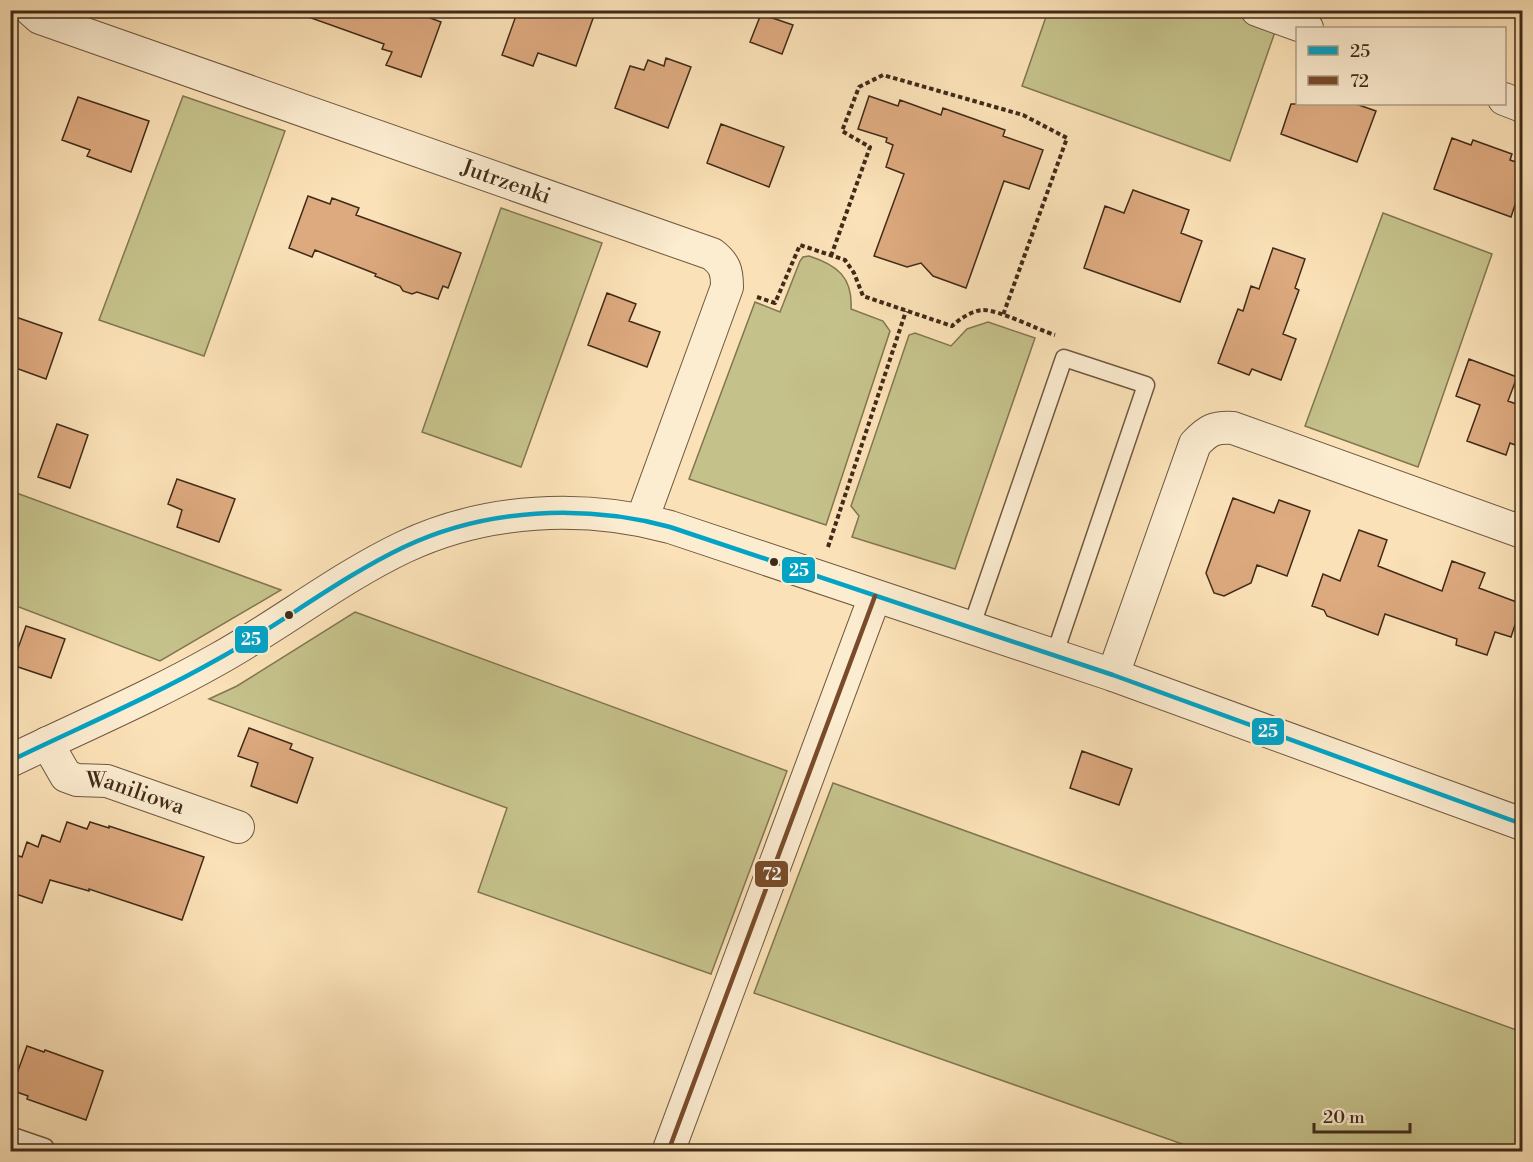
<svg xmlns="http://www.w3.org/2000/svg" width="1533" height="1162" font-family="'Libre Bodoni',serif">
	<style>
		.green { fill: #c5c18a; stroke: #827652; stroke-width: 1.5 }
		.building { fill: #dda97f; stroke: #402b19; stroke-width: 1.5 }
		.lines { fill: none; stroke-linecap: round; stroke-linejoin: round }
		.lane-casing { stroke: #6f5840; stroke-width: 19 }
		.street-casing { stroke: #6f5840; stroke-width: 34 }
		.path { stroke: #402b19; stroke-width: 4; stroke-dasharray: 4.5 3; stroke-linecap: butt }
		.lane { stroke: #fcecd0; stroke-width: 16 }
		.street { stroke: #fcecd0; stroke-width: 32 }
		.bus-1-casing { stroke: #fcecd0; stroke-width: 9 }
		.bus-2-casing { stroke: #fcecd0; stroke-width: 9 }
		.bus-1 { stroke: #03a3c5; stroke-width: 4.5 }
		.bus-2 { stroke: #7a4b2a; stroke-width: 4.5 }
		.bus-dot { fill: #402b19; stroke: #fcecd0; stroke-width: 2 }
		.labels { text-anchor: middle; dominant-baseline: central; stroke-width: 6; stroke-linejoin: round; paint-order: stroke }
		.street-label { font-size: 22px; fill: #402b19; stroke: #fcecd0 }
		.line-badge { stroke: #fcecd0; stroke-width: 2 }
		.badge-label { font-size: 16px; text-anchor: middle; font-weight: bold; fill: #fff }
	</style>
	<rect width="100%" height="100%" fill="#fbe1b7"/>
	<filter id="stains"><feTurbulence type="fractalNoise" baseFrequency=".00333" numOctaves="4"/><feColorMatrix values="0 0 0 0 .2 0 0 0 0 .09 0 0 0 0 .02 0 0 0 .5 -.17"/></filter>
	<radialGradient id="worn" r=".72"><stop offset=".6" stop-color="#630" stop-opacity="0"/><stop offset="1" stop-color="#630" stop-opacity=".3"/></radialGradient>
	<path class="green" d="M1048,11H1225L1276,29L1230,161L1022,86Z
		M183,96L285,131L204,356L99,320Z
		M501,208L602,243L521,467L422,432Z
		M1383,213L1492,254L1418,467L1305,426Z
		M809,256C837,265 853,277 851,309L883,321L890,331L826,525L689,479L755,302L780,312L800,261L803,257Z
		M988,322L1035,338L955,569L852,537L859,516L851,506L909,335L915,333L951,346L967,329Z
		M11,491L281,590L160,661L11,604Z
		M355,612L787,771L711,974L478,892L507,808L209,699L237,686Z
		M833,783L1522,1032V1151H1202L754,993Z"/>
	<path class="building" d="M300,10H409L441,22L421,77L386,65L392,52L382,49L384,44L300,14Z
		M518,10H596L576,66L538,53L533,66L502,55Z
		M761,14L793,25L782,54L750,42Z
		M666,58L691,67L668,128L615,108L630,66L644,70L648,60L664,66Z
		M869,96L898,106L900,100L941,115L943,108L1005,130L1003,136L1043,150L1029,189L1004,181L966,288L933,276L921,263L907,267L874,256L904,174L886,167L893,145L886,142L887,138L858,129Z
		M78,97L149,121L131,172L87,156L90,150L62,140Z
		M1291,104H1356L1376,111L1357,162L1281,134Z
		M721,124L784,147L769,187L707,163Z
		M1452,138L1471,145L1473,140L1512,154L1510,160L1522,164V184L1511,217L1434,189Z
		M1133,190L1189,210L1181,233L1202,241L1180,302L1084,268L1105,206L1124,213Z
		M308,196L330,204L332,198L359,208L356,215L461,253L448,288L443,286L438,299L417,292L412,294L403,291L400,286L375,276L376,274L315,250L312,257L289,248Z
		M1273,248L1305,259L1295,288L1299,290L1283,334L1296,339L1281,380L1252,369L1249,375L1218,363L1238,309L1243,311L1251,286L1259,289Z
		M607,293L636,304L629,321L660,332L647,367L588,345Z
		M10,315L62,333L46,379L10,366Z
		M1469,359L1517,377L1508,401L1522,406V423L1515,445L1510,443L1506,455L1467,441L1480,405L1456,396Z
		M57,424L88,435L70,488L38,477Z
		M177,479L235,499L219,542L177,527L182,510L168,504Z
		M1233,498L1274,513L1279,500L1310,511L1287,576L1257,565L1251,583L1224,596L1214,593L1206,573Z
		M1359,530L1387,540L1378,566L1442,591L1452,561L1485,573L1479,588L1522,604L1511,637L1495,632L1487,655L1456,645L1457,639L1385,614L1378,635L1327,616L1324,610L1312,606L1323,574L1340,581Z
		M26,626L65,639L51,678L12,665Z
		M249,728L292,744L290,749L313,758L297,803L251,786L258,763L238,756Z
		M1082,751L1132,769L1119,805L1070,788Z
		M67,822L87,829L90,822L109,828V826L204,857L182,920L89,889V891L50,880L42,903L10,892V853L22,857L27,842L38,847L42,835L60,842Z
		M27,1046L44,1052L45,1050L103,1071L86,1120L27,1099L28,1096L11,1090Z"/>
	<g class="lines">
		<g class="lane-casing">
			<path id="lane" d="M971,628L1064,358L1146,385L1054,656
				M10,1135L45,1147"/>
		</g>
		<g class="street-casing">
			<g id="street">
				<path id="s1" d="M31,10L40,18L712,254C725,264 727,271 727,287L642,520"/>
				<path d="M1257,10L1307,28"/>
				<path d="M1504,99L1522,106"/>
				<path d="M1113,675L1195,444C1208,430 1214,427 1233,428L1522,532"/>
				<path id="s2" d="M47,743L66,776L77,780L107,781L238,827"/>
				<path d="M10,761C80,727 151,697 218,659C281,624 339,578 404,547C486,508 584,504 670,527L1113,675L1522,824"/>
				<path d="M668,1152L875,596"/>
			</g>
		</g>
		<path class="path" d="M831,256L870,147L842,131L859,87L883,75L1023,115L1067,138L1003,315
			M757,297L775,303L800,245L845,260L854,273L863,296L952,326C960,319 971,311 982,310C998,309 1038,330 1055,335
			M828,547L906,311"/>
		<use href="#lane" class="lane"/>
		<use href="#street" class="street"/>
		<g class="bus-1-casing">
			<path id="bus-1" d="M10,761C80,727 151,697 218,659C281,624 339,578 404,547C486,508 584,504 670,527L1113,675L1522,824"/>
		</g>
		<g class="bus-2-casing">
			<path id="bus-2" d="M668,1152L875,596"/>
		</g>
		<use href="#bus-1" class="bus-1"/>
		<use href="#bus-2" class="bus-2"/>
	</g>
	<g class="bus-dot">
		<circle cx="774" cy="562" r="5"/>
		<circle cx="289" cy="615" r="5"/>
	</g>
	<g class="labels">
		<g class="street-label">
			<text stroke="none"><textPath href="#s1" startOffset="506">Jutrzenki</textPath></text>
			<text stroke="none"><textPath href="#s2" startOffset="110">Waniliowa</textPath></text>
		</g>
	</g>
	<g class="line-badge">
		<rect x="781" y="556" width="35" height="28" rx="6" fill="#03a3c5"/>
		<rect x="234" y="625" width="35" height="29" rx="6" fill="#03a3c5"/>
		<rect x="1251" y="717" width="34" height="29" rx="6" fill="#03a3c5"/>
		<rect x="754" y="860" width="35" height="28" rx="6" fill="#7a4b2a"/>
	</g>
	<g class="badge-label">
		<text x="799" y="576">25</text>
		<text x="251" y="645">25</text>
		<text x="1268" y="737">25</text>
		<text x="772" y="880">72</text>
	</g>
	<rect width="1533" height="1162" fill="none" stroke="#fbe1b7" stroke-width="36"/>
	<rect x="12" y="12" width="1509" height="1138" fill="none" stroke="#402b19" stroke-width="3"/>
	<rect x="18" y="18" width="1497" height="1126" fill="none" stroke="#402b19" stroke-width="1.5"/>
	<rect x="1296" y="27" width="210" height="78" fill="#fcecd0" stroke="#b19f87" stroke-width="1.5"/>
	<rect x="1308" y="46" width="30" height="9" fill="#03a3c5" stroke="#b19f87" stroke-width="1.5"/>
	<text x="1350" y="57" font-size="18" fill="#402b19">25</text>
	<rect x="1308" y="76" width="30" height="9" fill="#7a4b2a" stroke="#b19f87" stroke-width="1.5"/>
	<text x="1350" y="87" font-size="18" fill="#402b19">72</text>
	<path d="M1314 1123v9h96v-9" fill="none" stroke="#402b19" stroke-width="3"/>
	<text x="1323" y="1123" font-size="18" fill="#402b19" stroke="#fcecd0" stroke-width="4.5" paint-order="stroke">20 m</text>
	<rect width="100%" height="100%" filter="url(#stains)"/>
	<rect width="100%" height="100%" fill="url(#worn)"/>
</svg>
